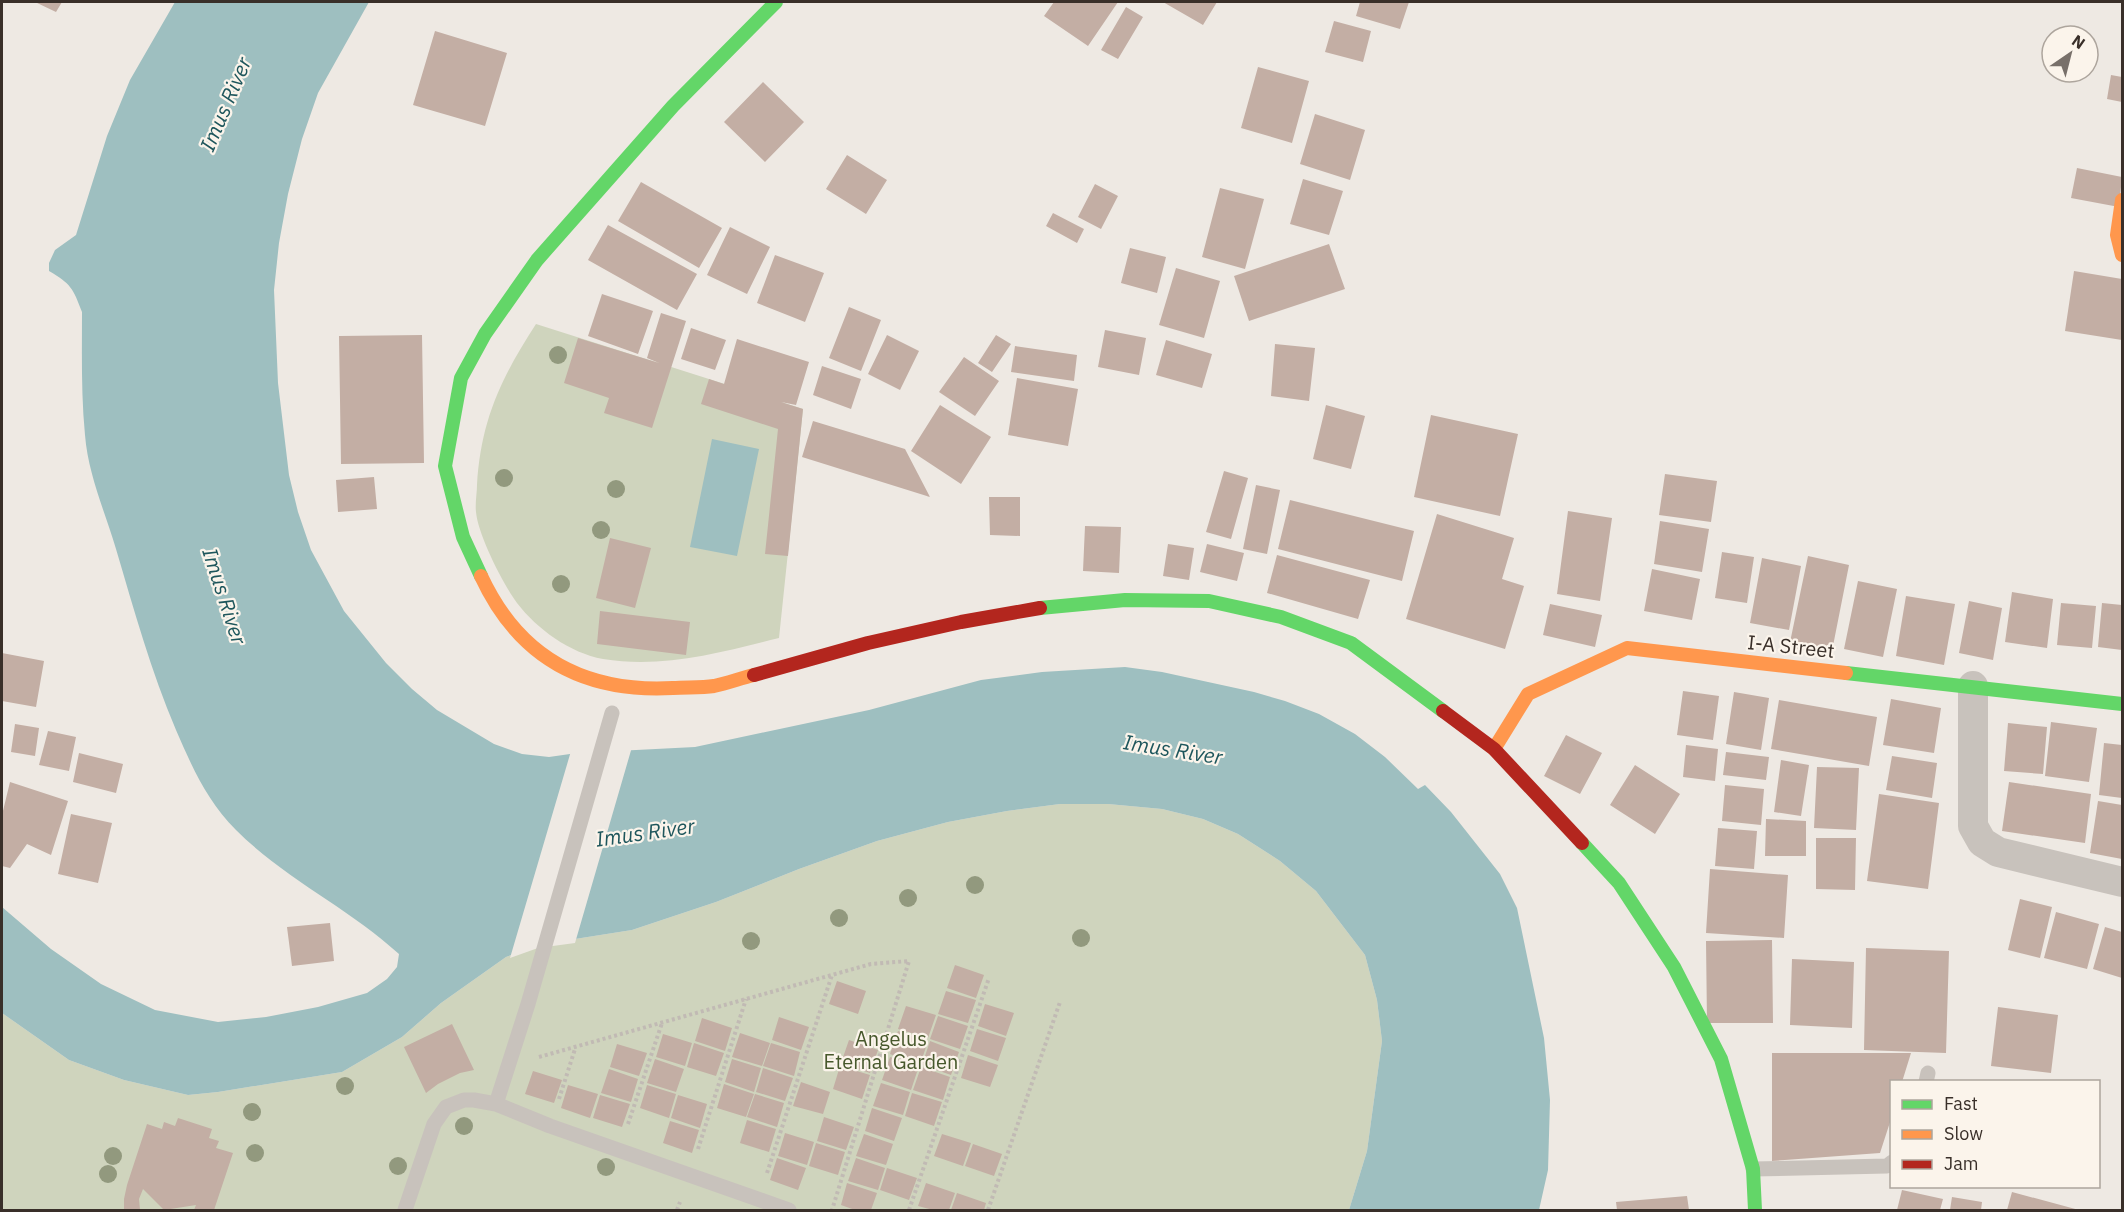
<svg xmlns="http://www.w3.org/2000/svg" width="2124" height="1212" font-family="'IBM Plex Sans',sans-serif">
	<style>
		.green { fill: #cfd4bd }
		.water { fill: #9ebfc0 }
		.pier { fill: #eee9e3 }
		.building { fill: #c3aea4 }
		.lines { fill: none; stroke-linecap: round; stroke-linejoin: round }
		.path { stroke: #c1bab4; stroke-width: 4; stroke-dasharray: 3 3; stroke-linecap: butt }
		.lane { stroke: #c8c2bc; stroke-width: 15 }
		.street { stroke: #c8c2bc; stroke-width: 30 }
		.fast { stroke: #63d668; stroke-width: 14 }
		.slow { stroke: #ff974d; stroke-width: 14 }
		.jam { stroke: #b3261e; stroke-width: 14 }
		.tree { fill: #92997e }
		.labels { text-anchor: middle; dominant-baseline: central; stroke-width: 4.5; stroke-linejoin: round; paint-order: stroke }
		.street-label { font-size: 20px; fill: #392f29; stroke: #fbf4eb }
		.park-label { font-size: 20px; fill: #47582c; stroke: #fbf4eb }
		.water-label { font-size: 21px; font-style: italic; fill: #1e565c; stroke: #fbf4eb }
	</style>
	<rect width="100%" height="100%" fill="#eee9e3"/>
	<path class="green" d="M536,324L803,409L779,638C722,652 663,669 603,659C570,653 537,629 517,603C503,584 478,535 476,512C475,503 477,493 477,485C481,420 501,378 536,324Z
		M1060,804H1108L1162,809L1203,819L1238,834L1280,861L1316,891L1365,955L1377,1000L1382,1041L1367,1151L1349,1210H2V1013L69,1060L124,1080L188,1095L218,1092L342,1072L402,1037L441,1003L506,957L537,945L632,930L716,902L799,869L877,841L948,822L1007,811Z"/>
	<path class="water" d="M175,2H369L318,93L302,139L288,194L279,243L274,290L278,383L289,475L298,512L311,550L344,611L386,663L412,689L437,710L494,744L522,754L549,757L577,753L695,747L869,710L981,680L1042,672L1125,667L1162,672L1254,692L1285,701L1319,714L1355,734L1385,757L1418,789L1425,785L1451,812L1500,874L1517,908L1544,1038L1550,1100L1548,1170L1539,1210H1349L1367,1151L1382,1041L1377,1000L1365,955L1316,891L1280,861L1238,834L1203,819L1162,809L1108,804H1060L1007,811L948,822L877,841L799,869L716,902L632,930L537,945L506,957L441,1003L402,1037L342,1072L218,1092L188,1095L124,1080L69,1060L2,1013V907L51,949L101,984L155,1010L218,1022L266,1017L318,1007L367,993L387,979L397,967L399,954C349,908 285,879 236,830C207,801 192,767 176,730C151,671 134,610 116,549C105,512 88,474 85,435C81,394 82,353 82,312C73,288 71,284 49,271V263L55,250L76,235L107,136L130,80Z
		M712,439L759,449L737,556L690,547Z"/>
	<path class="pier" d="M632,747L575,943L538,948L510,958L571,751Z"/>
	<path class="building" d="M35,2H62L56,12Z
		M1054,2H1118L1088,46L1044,16Z
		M1163,2H1217L1203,25Z
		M1360,2H1409L1400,29L1356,16Z
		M1126,7L1143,17L1118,59L1101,50Z
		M1334,21L1371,31L1363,62L1325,52Z
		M435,31L507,53L485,126L413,105Z
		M1258,67L1309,81L1292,143L1241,128Z
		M2111,75L2122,77V102L2107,99Z
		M763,82L804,122L765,162L724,122Z
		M1315,114L1365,130L1350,180L1300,164Z
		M847,155L887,180L866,214L826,189Z
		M2077,168L2122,177L2119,207L2071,198Z
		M1303,179L1343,191L1329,235L1290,224Z
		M641,182L722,228L699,268L618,221Z
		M1095,184L1118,196L1101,229L1078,217Z
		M1220,188L1264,199L1245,269L1202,257Z
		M1053,213L1084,229L1077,243L1046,226Z
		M608,225L697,274L677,310L588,260Z
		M730,227L770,247L747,294L707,275Z
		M1329,244L1345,289L1249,321L1234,276Z
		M1130,248L1166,257L1157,293L1121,283Z
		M775,255L824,273L805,322L757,303Z
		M1176,268L1220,281L1204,338L1159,325Z
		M2074,271L2122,279V340L2065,331Z
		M602,294L653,311L638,354L588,336Z
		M849,307L881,320L861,371L829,358Z
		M661,313L686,321L652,428L604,413L609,398L564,383L578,338L659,363L647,358Z
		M691,328L726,340L715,370L681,359Z
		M1105,330L1146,338L1139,375L1098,367Z
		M422,335L424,463L341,464L339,336Z
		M887,335L919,351L900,390L868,374Z
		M996,335L1011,344L992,372L978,363Z
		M737,339L809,362L796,405L781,402L803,409L788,556L765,554L778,429L701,404L709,379L724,384Z
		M1166,340L1212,354L1202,388L1156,375Z
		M1275,344L1315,348L1309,401L1271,396Z
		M1015,346L1077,355L1074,381L1011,372Z
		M964,357L999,381L975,416L939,392Z
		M822,366L861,379L851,409L813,395Z
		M1017,378L1078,389L1068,446L1008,435Z
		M940,405L991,437L961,484L911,451Z
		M1326,405L1365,416L1351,469L1313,459Z
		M1431,415L1518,434L1500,516L1414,497Z
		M813,421L905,449L930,497L802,457Z
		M1224,471L1248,478L1231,539L1206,532Z
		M1665,474L1717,481L1711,522L1659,515Z
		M374,477L377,509L338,512L336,480Z
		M1256,485L1280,490L1267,554L1243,549Z
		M989,497H1020V536L990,535Z
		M1290,500L1414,531L1402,581L1278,549Z
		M1568,511L1612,518L1600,601L1557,594Z
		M1437,514L1514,538L1502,579L1524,586L1505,649L1406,619Z
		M1660,521L1709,529L1702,572L1654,564Z
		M1085,526L1121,527L1119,573L1083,571Z
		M610,538L651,548L635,608L596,598Z
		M1168,544L1194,548L1189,580L1163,576Z
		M1207,544L1244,553L1237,581L1200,572Z
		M1722,552L1754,557L1747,603L1715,598Z
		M1277,555L1370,580L1358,619L1267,593Z
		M1808,556L1849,565L1831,656L1789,647Z
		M1762,558L1801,566L1789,630L1750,623Z
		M1652,569L1700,579L1692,620L1644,611Z
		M1858,581L1897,589L1883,657L1844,649Z
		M2012,592L2053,599L2047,648L2005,642Z
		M1906,596L1955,604L1944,665L1896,656Z
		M1969,601L2002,608L1993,660L1959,653Z
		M2061,603L2096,606L2092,648L2057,645Z
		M2102,603L2122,605V650L2098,647Z
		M1550,604L1602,615L1595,647L1543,635Z
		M600,611L690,622L686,655L597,644Z
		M2,653L44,661L36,707L2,701Z
		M1683,691L1719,696L1713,740L1677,735Z
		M1734,692L1769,698L1761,750L1726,744Z
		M1891,699L1941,708L1934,753L1883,745Z
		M1779,700L1877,717L1869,766L1771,749Z
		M2051,722L2097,728L2089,782L2045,776Z
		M2008,723L2047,727L2043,774L2004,771Z
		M15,724L39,728L35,756L11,752Z
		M48,731L76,737L69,771L39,765Z
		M1566,735L1602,753L1580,794L1544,776Z
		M2104,743L2122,745V798L2099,795Z
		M1686,745L1718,749L1715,781L1683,777Z
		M1726,752L1769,757L1766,780L1723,775Z
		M79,753L123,764L116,793L73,782Z
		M1892,756L1937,763L1932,798L1886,790Z
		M1781,760L1809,765L1801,816L1774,812Z
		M1635,765L1680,794L1655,834L1610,805Z
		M1817,767L1859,768L1856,830L1814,828Z
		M10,782L68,801L51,855L27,844L10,868L2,866V815Z
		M2009,782L2091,794L2085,843L2002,831Z
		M1725,785L1764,789L1761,825L1722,821Z
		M1879,794L1939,803L1928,889L1867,881Z
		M2098,801L2122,805V859L2090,853Z
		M71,814L112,823L98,883L58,874Z
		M1766,819L1806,821V856H1765Z
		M1718,828L1757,831L1754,869L1715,866Z
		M1816,838H1856L1855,890L1816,889Z
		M1710,869L1788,875L1784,938L1706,933Z
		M2020,899L2052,907L2040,958L2008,950Z
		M2056,912L2099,924L2087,969L2044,958Z
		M330,923L334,961L292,966L287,927Z
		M2105,927L2122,932V978L2093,969Z
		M1772,940L1773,1023H1707L1706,941Z
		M1866,948L1949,951L1946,1053L1864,1050Z
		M1792,959L1854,962L1852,1028L1790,1025Z
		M955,965L984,975L976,998L947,988Z
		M837,981L866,991L858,1014L829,1004Z
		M946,991L976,1000L968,1023L938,1014Z
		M985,1004L1014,1013L1006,1036L978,1026Z
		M906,1006L936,1015L928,1038L898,1029Z
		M1998,1007L2058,1015L2051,1073L1991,1066Z
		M938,1016L968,1026L960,1049L930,1039Z
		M779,1017L809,1027L801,1050L772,1040Z
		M702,1018L732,1028L725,1051L695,1041Z
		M452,1024L474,1070L460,1073L438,1084L426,1093L404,1047Z
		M977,1029L1006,1038L998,1061L970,1051Z
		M898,1031L928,1041L920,1065L890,1054Z
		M740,1033L770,1043L762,1066L732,1057Z
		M663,1034L692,1043L685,1066L656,1057Z
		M849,1040L878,1050L870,1073L841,1063Z
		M930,1041L959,1052L951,1075L922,1065Z
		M694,1043L724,1053L716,1076L687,1067Z
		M771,1043L800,1052L794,1076L763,1066Z
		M617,1044L647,1053L639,1076L610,1067Z
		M1772,1053H1911L1902,1082H1892V1116L1880,1153L1772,1161Z
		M968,1055L998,1065L990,1087L961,1078Z
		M890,1057L919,1066L911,1090L882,1080Z
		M655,1059L684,1069L676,1092L647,1083Z
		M732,1059L761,1068L754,1092L725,1082Z
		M840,1066L870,1075L862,1099L833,1089Z
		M921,1067L950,1077L943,1100L913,1090Z
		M763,1068L793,1078L785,1101L756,1092Z
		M609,1069L638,1079L631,1102L601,1093Z
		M533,1071L562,1080L554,1103L525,1094Z
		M801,1082L830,1092L823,1114L793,1106Z
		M881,1083L910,1092L903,1115L873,1106Z
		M724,1084L754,1094L746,1117L717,1108Z
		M568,1085L598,1094L590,1118L561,1108Z
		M647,1085L676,1094L669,1118L640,1108Z
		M912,1093L942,1102L934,1126L905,1116Z
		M755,1094L784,1103L777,1127L747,1117Z
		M600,1095L630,1104L622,1127L593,1118Z
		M678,1095L707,1104L700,1128L671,1118Z
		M872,1108L902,1118L894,1141L865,1131Z
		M824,1117L854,1127L846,1150L817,1141Z
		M178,1118L212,1129L209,1138L219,1141L216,1148L233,1153L214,1210H194L196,1205L164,1210L143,1189L139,1199L140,1210H124V1199L127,1185L147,1124L162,1129L164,1122L175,1126Z
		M747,1120L776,1129L769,1152L740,1143Z
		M670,1121L699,1130L692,1153L663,1143Z
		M785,1133L814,1142L807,1165L778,1156Z
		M864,1134L893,1144L886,1165L856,1156Z
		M942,1134L971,1143L963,1166L934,1156Z
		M816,1143L845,1152L838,1175L809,1166Z
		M973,1144L1002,1154L994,1176L965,1166Z
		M777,1158L806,1168L798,1190L770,1180Z
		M856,1158L885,1168L878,1190L848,1181Z
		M887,1168L917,1178L909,1200L880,1190Z
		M847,1183L877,1193L871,1210H855L841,1205Z
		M926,1183L955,1193L949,1210H933L918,1206Z
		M1902,1190L1943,1199L1940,1210H1897Z
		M2012,1192L2079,1210H2007Z
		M957,1193L986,1203L984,1210H951Z
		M1687,1196L1689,1210H1617L1616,1202Z
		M1952,1197L1982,1202L1981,1210H1950Z"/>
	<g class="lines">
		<path class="path" d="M539,1057L871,964L909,961L832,1210
			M559,1099L575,1049
			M628,1124L662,1023
			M698,1149L746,999
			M767,1173L832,975
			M677,1210L680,1202
			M909,1210L989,978
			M988,1210L1060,1002"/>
		<path class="lane" d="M1926,1082L1928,1073
			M496,1104L528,1004L612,713
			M1753,1169L1887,1166L1892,1162
			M405,1210L434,1124L446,1107L464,1100H474L496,1104L550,1126L789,1210"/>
		<path class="street" d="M1973,686V826L1982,842L1998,852L2122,882"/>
		<path class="fast" d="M481,576L463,537L445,466L461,378L485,334L537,260L673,106L776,2
			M1040,608L1125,600L1209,601L1281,617L1351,643L1443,711
			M1846,673L2122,704
			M1582,843L1619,883L1674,967L1721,1059L1753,1169L1755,1210"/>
		<path class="slow" d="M2122,200L2117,235L2122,255
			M481,576C519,658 584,693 673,688C686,687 701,688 714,686C728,683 741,678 754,675
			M1494,749L1528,694L1627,648L1846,673"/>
		<path class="jam" d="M754,675L868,643L961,622L1040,608
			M1443,711L1494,749L1582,843"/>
	</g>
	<g class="tree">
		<circle cx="558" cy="355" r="9"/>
		<circle cx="504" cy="478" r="9"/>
		<circle cx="616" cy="489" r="9"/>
		<circle cx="601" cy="530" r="9"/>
		<circle cx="561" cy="584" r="9"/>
		<circle cx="975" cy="885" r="9"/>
		<circle cx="908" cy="898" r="9"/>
		<circle cx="839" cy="918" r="9"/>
		<circle cx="1081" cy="938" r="9"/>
		<circle cx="751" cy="941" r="9"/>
		<circle cx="345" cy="1086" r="9"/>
		<circle cx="252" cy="1112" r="9"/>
		<circle cx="464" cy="1126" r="9"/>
		<circle cx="255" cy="1153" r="9"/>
		<circle cx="113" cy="1156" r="9"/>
		<circle cx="398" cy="1166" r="9"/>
		<circle cx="606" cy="1167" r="9"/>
		<circle cx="108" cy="1174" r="9"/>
	</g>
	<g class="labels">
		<g class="street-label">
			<text transform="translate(1791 646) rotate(6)">I-A Street</text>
		</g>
		<g class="park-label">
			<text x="891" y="1038">Angelus<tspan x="891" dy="23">Eternal Garden</tspan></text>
		</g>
		<g class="water-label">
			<text transform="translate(225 104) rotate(-67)">Imus River</text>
			<text transform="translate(225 596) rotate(72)">Imus River</text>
			<text transform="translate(1173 749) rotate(9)">Imus River</text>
			<text transform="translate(645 832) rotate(-8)">Imus River</text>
		</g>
	</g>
	<rect width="2124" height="1212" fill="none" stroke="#392f29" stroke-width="6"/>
	<rect x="1890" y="1080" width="210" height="108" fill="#fbf4eb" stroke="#ada59d" stroke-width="1.5"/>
	<rect x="1902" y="1100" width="30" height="9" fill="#63d668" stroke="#ada59d" stroke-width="1.5"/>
	<text x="1944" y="1110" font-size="18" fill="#392f29">Fast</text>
	<rect x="1902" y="1130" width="30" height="9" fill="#ff974d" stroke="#ada59d" stroke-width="1.5"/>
	<text x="1944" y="1140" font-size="18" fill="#392f29">Slow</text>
	<rect x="1902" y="1160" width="30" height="9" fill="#b3261e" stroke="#ada59d" stroke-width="1.5"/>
	<text x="1944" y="1170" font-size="18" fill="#392f29">Jam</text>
	<g transform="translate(2070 54) rotate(35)"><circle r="28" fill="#fbf4eb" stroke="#ada59d" stroke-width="1.5"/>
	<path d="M0-4.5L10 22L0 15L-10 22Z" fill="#78706a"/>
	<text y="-9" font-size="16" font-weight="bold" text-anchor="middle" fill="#392f29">N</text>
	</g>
</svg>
